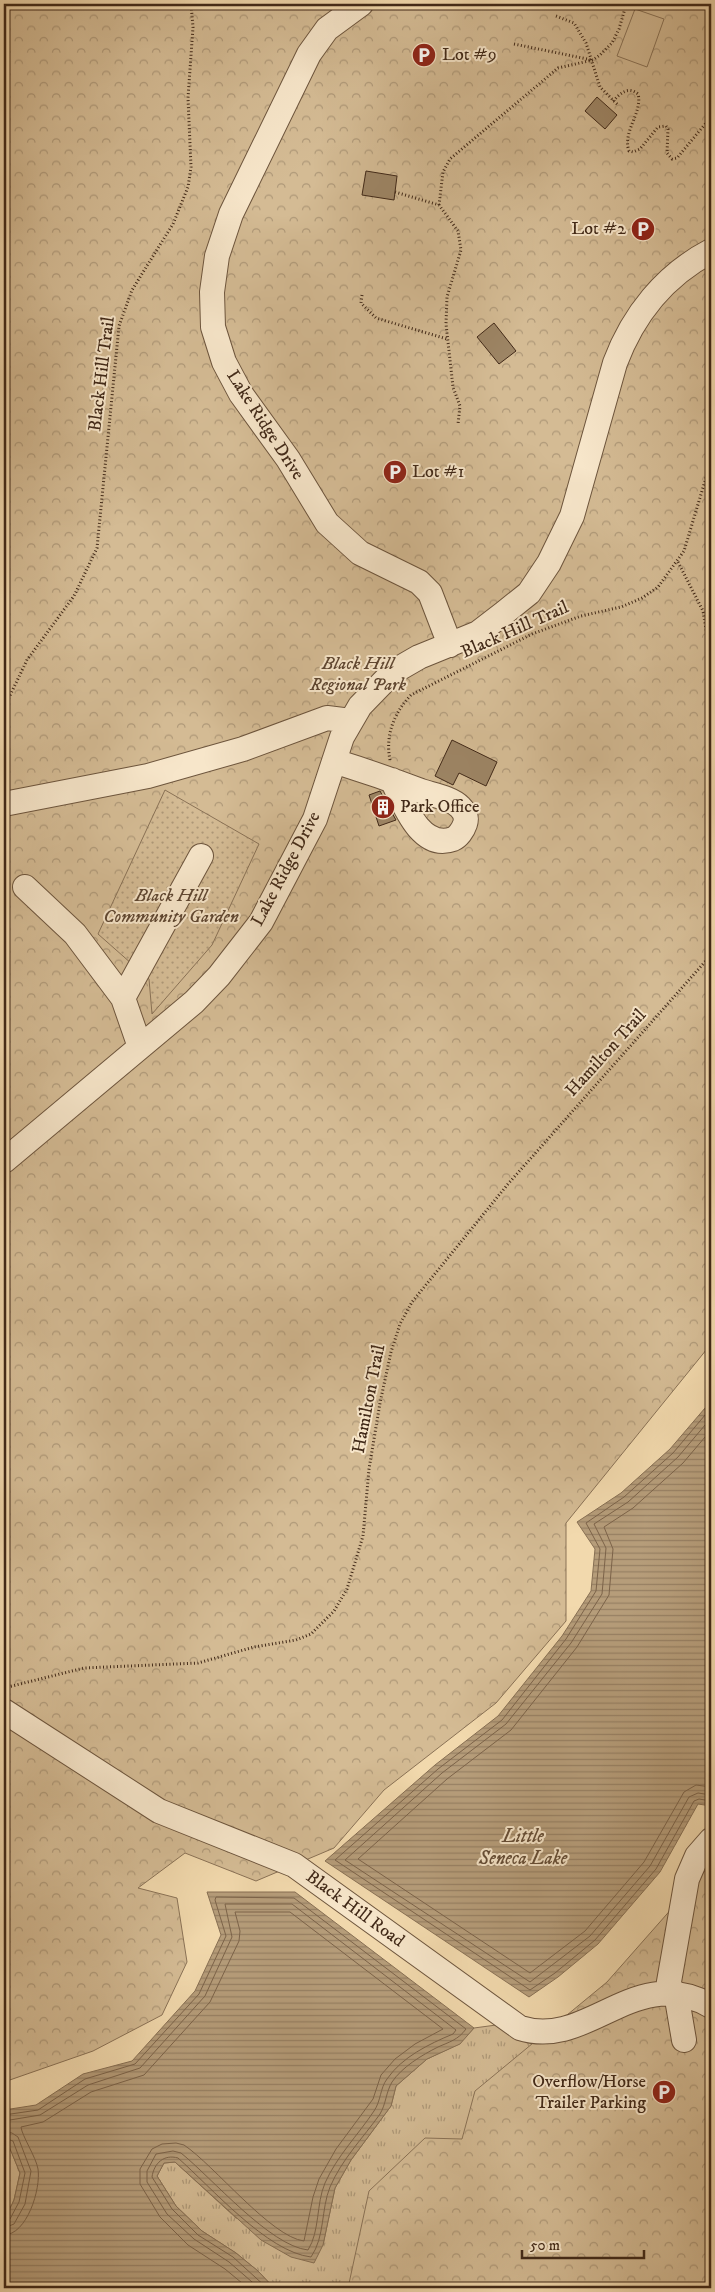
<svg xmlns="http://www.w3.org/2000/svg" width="715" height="2292" font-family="'IM FELL DW Pica',serif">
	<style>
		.grass { fill: url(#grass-tufts); stroke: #8a7256 }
		.park { fill: url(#park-crowns); stroke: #8a7256 }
		.garden { fill: url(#garden-dots); stroke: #8a7256 }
		.pitch { fill: #d4bb94; stroke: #8a7256 }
		.water { fill: url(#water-rules); stroke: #876f53 }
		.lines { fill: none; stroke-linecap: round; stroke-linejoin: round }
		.shore { stroke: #7c6349; stroke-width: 1 }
		.building { fill: #9d8565; stroke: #412918 }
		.minor-casing { stroke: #6d553d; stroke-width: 26 }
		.path { stroke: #412918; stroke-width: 3; stroke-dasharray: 1 2.5; stroke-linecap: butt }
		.minor { stroke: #f7e6ca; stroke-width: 24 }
		.labels { text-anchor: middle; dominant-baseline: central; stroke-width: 4; stroke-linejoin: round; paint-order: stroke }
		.poi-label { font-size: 18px; fill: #412918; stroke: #f7e6ca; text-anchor: start }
		.street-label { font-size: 18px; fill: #412918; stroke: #f7e6ca }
		.park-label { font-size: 18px; font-style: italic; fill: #5e4631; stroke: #f7e6ca }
		.water-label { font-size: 19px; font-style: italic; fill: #644c35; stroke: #f7e6ca }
	</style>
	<defs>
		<pattern id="grass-tufts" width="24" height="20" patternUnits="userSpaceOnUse" patternTransform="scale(1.25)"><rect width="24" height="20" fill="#d4bb94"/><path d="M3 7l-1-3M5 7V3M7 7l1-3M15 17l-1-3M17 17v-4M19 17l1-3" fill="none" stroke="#ae9878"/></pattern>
		<pattern id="park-crowns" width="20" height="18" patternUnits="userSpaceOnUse" patternTransform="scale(1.25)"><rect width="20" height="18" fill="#d4bb94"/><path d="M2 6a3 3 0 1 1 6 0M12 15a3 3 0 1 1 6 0" fill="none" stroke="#ae9878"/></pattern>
		<pattern id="garden-dots" width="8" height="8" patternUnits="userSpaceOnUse" patternTransform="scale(1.25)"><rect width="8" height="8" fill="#d4bb94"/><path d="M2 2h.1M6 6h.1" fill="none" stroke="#ae9878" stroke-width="1.8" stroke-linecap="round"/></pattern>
		<pattern id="water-rules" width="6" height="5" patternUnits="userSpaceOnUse" patternTransform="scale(1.25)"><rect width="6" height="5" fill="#b69d7a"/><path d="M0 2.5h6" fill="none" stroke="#968063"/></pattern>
	</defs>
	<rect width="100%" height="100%" fill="#f2d9ad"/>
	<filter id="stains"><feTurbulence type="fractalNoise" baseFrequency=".004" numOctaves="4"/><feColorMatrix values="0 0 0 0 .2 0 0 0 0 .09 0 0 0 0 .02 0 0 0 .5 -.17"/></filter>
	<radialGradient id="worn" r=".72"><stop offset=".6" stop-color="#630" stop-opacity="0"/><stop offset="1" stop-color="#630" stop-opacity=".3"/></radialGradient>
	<path class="grass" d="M511,2023L532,2032L711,2288H274L258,2271L236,2253L202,2231L176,2206L157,2176L164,2163L175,2162L236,2218L323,2245L335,2188L351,2160L391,2106L396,2086L427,2059L459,2044L474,2028Z
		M4,2142L8,2143L20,2173L14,2200L4,2221Z"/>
	<path class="park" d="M4,4H711V1344L566,1523V1621L496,1703L384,1790L334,1848L256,1881L185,1853L138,1888L177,1898L187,1962L162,2015L93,2051L4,2082Z
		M711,1864V2288H348L369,2191L425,2138L462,2139L475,2091L607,1982Z"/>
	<path class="garden" d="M165,790L259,844L212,945L152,1014L149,979L98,934Z"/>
	<path class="pitch" d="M635,9L664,19L647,67L617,56Z"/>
	<path class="water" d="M711,1401V1806L698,1804L660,1872L598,1944L558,1977L529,1997L325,1861L435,1765L498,1716L562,1636L591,1591L595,1549L577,1522L621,1493L670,1449Z
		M207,1892H295L474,2028L460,2044L427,2059L396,2086L391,2106L351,2160L335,2188L323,2245L314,2263L291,2257L261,2240L175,2162L164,2163L157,2176L176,2206L202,2231L236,2253L258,2271L274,2288H4V2221L14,2200L20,2173L8,2144L4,2142V2110L36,2105L83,2074L132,2061L195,1991L221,1935Z"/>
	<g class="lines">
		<path class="shore" d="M711,1408L673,1453L624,1497L586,1523L600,1549L596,1591L566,1639L502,1720L438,1769L335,1860L530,1990L555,1973L595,1940L656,1869L694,1801L699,1799L711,1801
			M711,1418L678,1457L628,1502L594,1524L606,1548L602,1594L571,1643L506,1724L442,1773L345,1860L530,1982L590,1936L650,1866L689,1797L698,1793L711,1795
			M711,1430L683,1463L633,1508L604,1527L613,1549L609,1595L577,1647L511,1730L447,1779L358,1859L530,1973L585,1931L644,1862L684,1792L696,1785L711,1787
			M4,2115L38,2110L85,2079L135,2064L199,1994L226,1936L215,1900L216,1897L294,1898L466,2029C458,2040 449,2042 438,2047C422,2055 402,2067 392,2082C386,2092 386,2104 380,2114C363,2138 342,2159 330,2187C321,2209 325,2237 311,2257C267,2252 211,2187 178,2158C164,2154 154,2163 152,2177L172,2209L198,2235L233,2257L267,2288
			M4,2121L40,2115L88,2085L140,2068L205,1996L232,1937L225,1904H292L456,2030L453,2034C429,2044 402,2057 387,2079C380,2088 381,2101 374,2111C358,2135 337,2156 325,2183C316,2204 320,2231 308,2250C270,2246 212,2178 181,2153L173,2151L156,2154L147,2171V2182L167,2214L194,2239L229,2262L259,2288
			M4,2132L12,2133L18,2137L31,2171L25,2204L14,2224L4,2228
			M4,2138L13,2141L25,2173L19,2202L10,2219L4,2222
			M4,2235C27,2235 41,2189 38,2169C36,2157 22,2136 21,2127L43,2122L91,2092L144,2075L210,2002L239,1941L240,1931L235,1912H290L443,2029L415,2044L395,2059L381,2075L373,2099L336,2149L319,2179L313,2197L304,2241C271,2237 214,2165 184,2145L176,2143L162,2144L152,2149L140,2169V2184L160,2217L188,2245L225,2269L248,2288"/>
	</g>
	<path class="building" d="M597,97L617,115L605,129L585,111Z
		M366,171L397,176L394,200L362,195Z
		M494,323L516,351L499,364L477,337Z
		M452,740L497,762L486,786L459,773L453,785L435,776Z
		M380,791L396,820L379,826L369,795Z"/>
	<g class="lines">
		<g class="minor-casing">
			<path id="minor" d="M361,4L327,29L309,54L231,214L217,256L212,292L213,327L224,362L241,394L288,459L327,523L360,553L419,582L430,593L450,645
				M334,761C363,770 392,780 421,791C433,795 451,798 460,807C465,812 467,818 465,824C463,830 458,837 453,839C420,851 403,802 392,780
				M4,804L148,776L243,749L327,718L351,721
				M25,887L75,934L123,998L140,1047
				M123,998L201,856
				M4,1161L194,1002L219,976L261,922L315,819L342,737L360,706L393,672L419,657L478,633L504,613L529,593L549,563L572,516L615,363C633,315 665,275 711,251
				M4,1711L159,1811L294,1865L520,2028C589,2050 634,1962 711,2006
				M667,1993L687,1879L697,1856L711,1840
				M676,1993L684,2040"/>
		</g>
		<path class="path" d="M556,16L574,23L586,43L600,87L618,105
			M514,44L592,60
			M613,101C621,93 628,86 638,94C643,112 622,132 629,151L633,152L640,149L658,127L666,126L668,129L667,153L672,159L677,158L711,117
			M395,192L439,205L458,231L461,250L447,297L446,324L453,387L460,406L458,424
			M439,205L443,172L450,159L558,68L593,60L600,55L612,43L619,29L626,5L646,4
			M362,295L361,303L376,318L447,339
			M678,562L703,611L711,659
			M4,708L27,660L74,596L97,548L119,326L132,290L173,224L188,187L191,167L188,98L193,27L191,4
			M390,760C385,735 394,713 411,695L532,634L581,616L621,607L642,598L658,587L684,551L711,461
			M4,1688L84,1668L198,1663L254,1647L296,1640L311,1634L334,1611L347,1589L363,1536L369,1469L380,1403L391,1352L400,1324L412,1302L508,1184L711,955"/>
		<use href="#minor" class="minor"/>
	</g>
	<defs>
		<g id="parking-disc" transform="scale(1.25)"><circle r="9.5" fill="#8f2418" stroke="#f7e6ca"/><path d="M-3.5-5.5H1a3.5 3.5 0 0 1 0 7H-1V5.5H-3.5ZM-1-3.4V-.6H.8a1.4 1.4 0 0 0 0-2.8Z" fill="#fff"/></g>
		<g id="building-disc" transform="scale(1.25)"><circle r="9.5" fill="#8f2418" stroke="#f7e6ca"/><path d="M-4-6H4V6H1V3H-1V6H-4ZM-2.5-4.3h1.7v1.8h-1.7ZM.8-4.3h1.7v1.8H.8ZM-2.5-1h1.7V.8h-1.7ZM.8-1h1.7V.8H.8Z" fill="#fff"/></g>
	</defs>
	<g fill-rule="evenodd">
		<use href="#parking-disc" x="424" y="55"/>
		<use href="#parking-disc" x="643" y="229"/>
		<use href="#parking-disc" x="395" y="472"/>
		<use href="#building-disc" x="383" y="807"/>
		<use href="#parking-disc" x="664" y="2092"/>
	</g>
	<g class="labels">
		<g class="poi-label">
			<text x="442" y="55">Lot #9</text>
			<text x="626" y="229" text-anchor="end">Lot #2</text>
			<text x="412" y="472">Lot #1</text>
			<text x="400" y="807">Park Office</text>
			<text x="646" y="2082" text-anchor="end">Overflow/Horse<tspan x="646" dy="21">Trailer Parking</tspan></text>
		</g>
		<g class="street-label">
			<text transform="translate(102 374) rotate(-83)">Black Hill Trail</text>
			<text transform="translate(265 425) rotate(57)">Lake Ridge Drive</text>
			<text transform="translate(515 630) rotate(-24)">Black Hill Trail</text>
			<text transform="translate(286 869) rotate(-62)">Lake Ridge Drive</text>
			<text transform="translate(606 1053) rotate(-48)">Hamilton Trail</text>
			<text transform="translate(369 1399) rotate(-79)">Hamilton Trail</text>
			<text transform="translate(355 1909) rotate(36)">Black Hill Road</text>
		</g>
		<g class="park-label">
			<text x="358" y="664">Black Hill<tspan x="358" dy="21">Regional Park</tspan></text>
			<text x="171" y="896">Black Hill<tspan x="171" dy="21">Community Garden</tspan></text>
		</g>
		<g class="water-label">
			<text x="523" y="1836">Little<tspan x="523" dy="22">Seneca Lake</tspan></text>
		</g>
	</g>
	<rect width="715" height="2292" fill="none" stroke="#f2d9ad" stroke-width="20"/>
	<rect x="5" y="5" width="705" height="2282" fill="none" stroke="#412918" stroke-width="2.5"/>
	<rect x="10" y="10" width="695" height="2272" fill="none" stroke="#412918"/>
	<path d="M522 2250v8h122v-8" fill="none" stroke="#412918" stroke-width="2.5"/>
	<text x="530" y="2250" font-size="15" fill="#412918" stroke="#f7e6ca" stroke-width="4" paint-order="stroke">50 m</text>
	<rect width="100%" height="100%" filter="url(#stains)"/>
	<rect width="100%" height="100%" fill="url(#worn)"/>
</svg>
